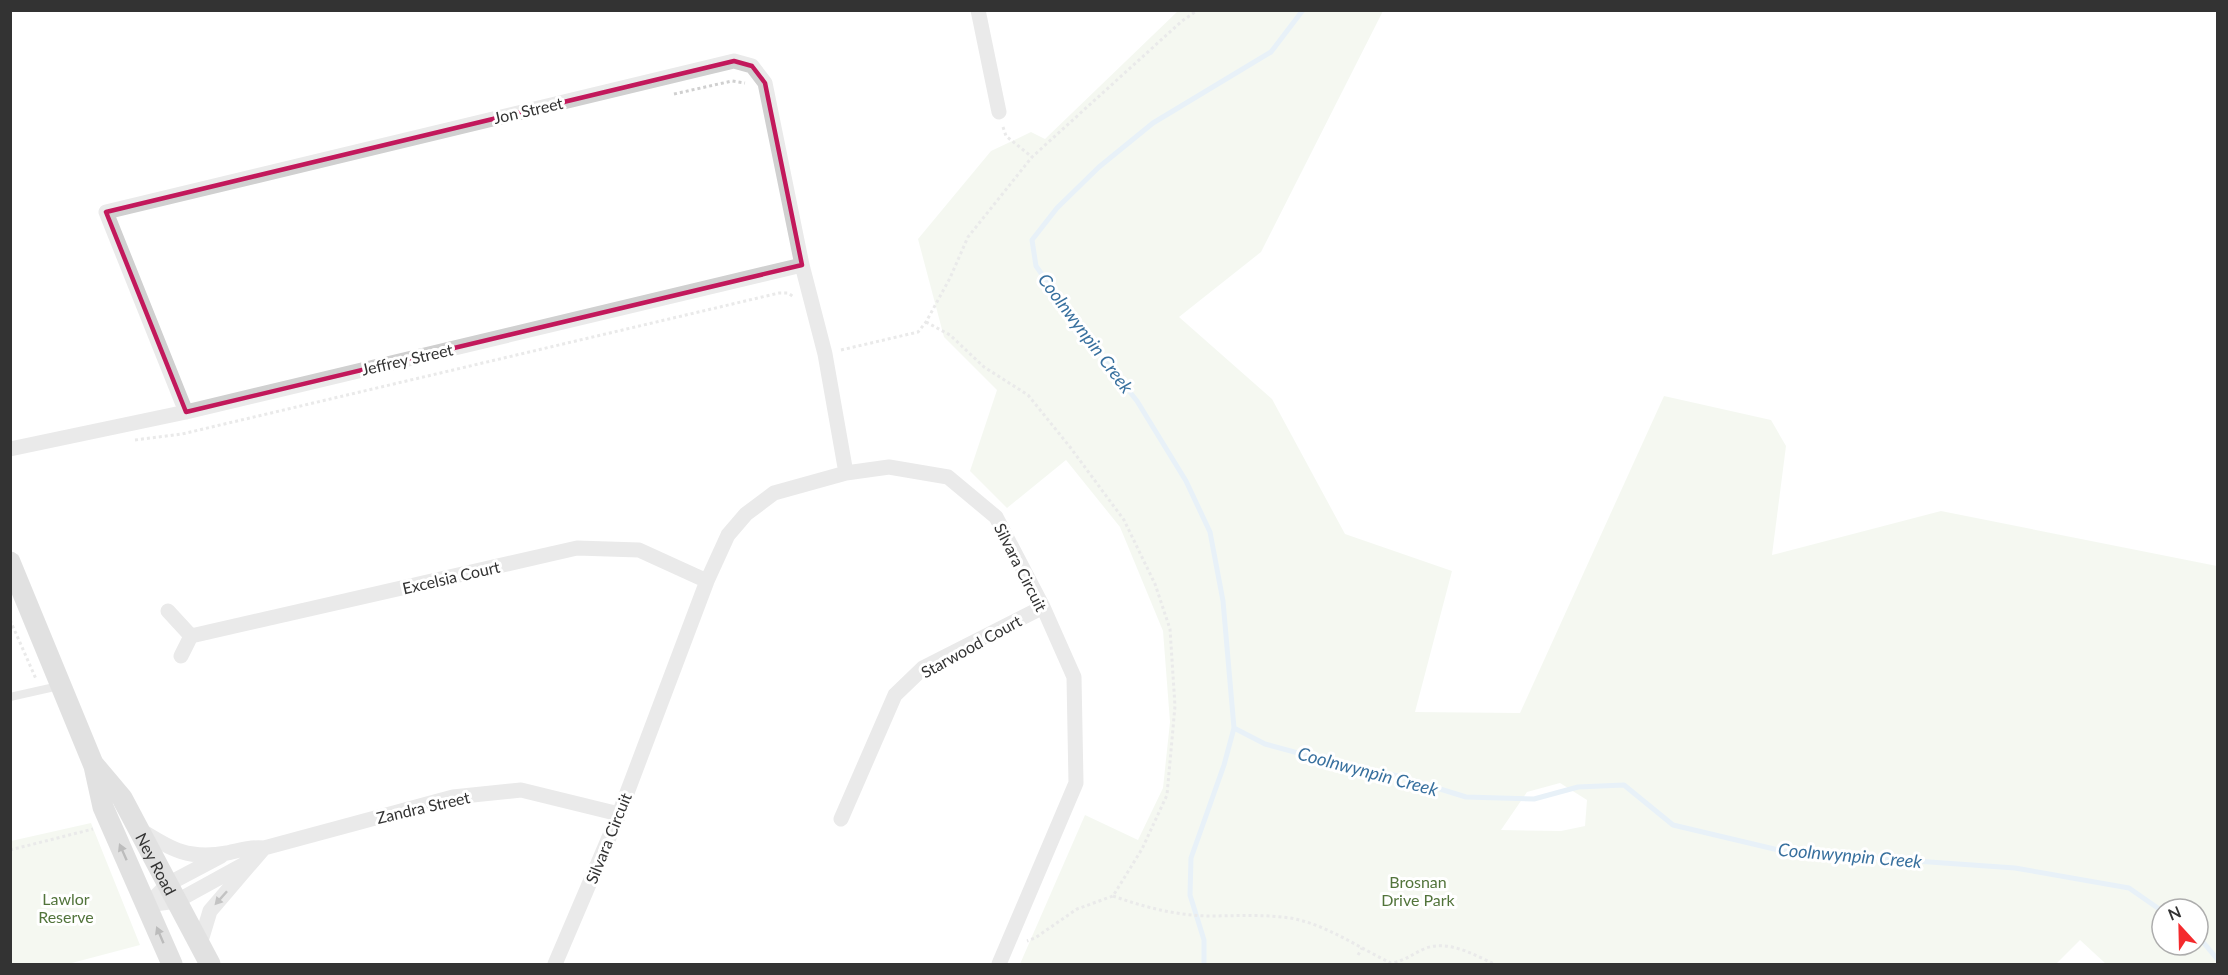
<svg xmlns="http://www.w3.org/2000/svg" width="2228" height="975" font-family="Lato,sans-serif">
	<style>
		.green { fill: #e8f0e1; fill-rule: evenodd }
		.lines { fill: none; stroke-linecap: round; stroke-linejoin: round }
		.stream { stroke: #cce0f0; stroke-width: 5 }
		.path { stroke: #d0d0d0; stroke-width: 3; stroke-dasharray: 3 3; stroke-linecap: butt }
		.service { stroke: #d0d0d0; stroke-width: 8 }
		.minor { stroke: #d0d0d0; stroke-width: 15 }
		.secondary { stroke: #bdbdbd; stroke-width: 21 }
		.oneway { fill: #6a6a6a }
		.oneway2 { fill: #7a7a7a }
		.marked { fill: none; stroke: #c2185b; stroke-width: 4.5; stroke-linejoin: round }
		.labels { text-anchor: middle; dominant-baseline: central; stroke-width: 6; stroke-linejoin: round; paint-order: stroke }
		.street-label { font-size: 16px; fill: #333; stroke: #fff }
		.park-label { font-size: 16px; fill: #52743b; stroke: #fff }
		.water-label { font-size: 18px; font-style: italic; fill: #38709e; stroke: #fff }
	</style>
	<rect width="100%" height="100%" fill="#fff"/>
	<path class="green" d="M1179,10L1383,11L1261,252L1179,317L1272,399L1345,534L1452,571L1415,712L1520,713L1664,396L1771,420L1786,446L1772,555L1941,511L2217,566V964H2106L2080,940L2056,964H1020L1085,815L1138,840L1163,788L1170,722L1163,631L1120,527L1066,460L1007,508L970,471L997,390L944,337L918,239L991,151L1031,132L1045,139ZM1560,783L1587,800L1585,826L1561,831L1501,830L1527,792ZM2162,909H2198V945H2162Z
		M91,823L140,945L68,964H11V841Z"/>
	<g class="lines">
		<path class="stream" d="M1234,728L1265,744L1331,762L1398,776L1466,797L1534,799L1578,787L1624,785L1673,825L1787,852L2015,868L2129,888L2162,911
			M2198,936L2218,960
			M1204,964V940L1190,895L1191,858L1224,765L1234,728L1223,601L1210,532L1186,481L1137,401L1100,355L1036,266L1032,240L1057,208L1099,167L1153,123L1271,52L1303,10"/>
		<path class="path" d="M674,94L732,81L745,83
			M1003,127L1006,136L1032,157
			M926,322L950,335L984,367L1028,395L1070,447L1124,520L1155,584L1170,629L1175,706L1167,795L1142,849L1113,896L1077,909L1035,938L1027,941
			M841,350L918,332L926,322L950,278L968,237L1032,157L1182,21L1198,10
			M135,440L182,434L779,293H788L794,297
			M10,620L36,679
			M10,850L93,829
			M1113,896C1144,907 1174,915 1207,916C1235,916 1262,914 1290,918C1326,924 1359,948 1391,963C1405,961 1414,953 1426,948C1449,940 1475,955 1494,964
			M1358,955L1362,948"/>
		<path class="service" d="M10,697L59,686"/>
		<path class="minor" d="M978,10L999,112
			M186,412L106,212L734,61L752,66L765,83L802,265L825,354L846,473
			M10,449L186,412L802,265
			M168,611L191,636
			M181,656L191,636L577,548L639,550L707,581
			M841,819L895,695L923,668L1043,607
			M139,829C171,849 187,860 227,853C240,850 250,847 264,848L453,797L521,790L619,814
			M147,905L177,901L248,862
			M147,905L168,884L221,856
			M200,944L210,911L264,848
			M555,964L619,814L707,581L728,535L746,514L774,493L846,473L889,467L948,477L996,517L1043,607L1074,677L1076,783L999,964"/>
		<g class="secondary">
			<path d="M10,562L94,766L103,807L172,964"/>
			<path id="s1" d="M95,766L122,798L210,964"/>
		</g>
	</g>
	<defs><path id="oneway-solid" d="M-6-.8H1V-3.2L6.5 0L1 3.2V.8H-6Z" transform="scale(1.5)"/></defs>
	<g class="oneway">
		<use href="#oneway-solid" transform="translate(123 852) rotate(-114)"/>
		<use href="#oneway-solid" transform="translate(160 935) rotate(-113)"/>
	</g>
	<use class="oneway2" href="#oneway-solid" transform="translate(221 898) rotate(132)"/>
	<path d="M0 0H2228V975H0ZM734,61L752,66L765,83L802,265L186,412L106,212Z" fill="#fff" fill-opacity=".55" fill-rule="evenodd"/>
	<path class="marked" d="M734,61L752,66L765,83L802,265L186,412L106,212Z"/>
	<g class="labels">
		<g class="street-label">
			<text transform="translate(528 110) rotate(-13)">Jon Street</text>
			<text transform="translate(407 359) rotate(-13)">Jeffrey Street</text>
			<text transform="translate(1021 567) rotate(63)">Silvara Circuit</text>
			<text transform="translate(451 577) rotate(-13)">Excelsia Court</text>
			<text transform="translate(971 646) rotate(-29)">Starwood Court</text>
			<text transform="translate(423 807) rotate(-13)">Zandra Street</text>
			<text transform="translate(608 838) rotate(-68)">Silvara Circuit</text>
			<text stroke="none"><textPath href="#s1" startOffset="116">Ney Road</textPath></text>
		</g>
		<g class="park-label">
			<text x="1418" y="881">Brosnan<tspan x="1418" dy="18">Drive Park</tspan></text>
			<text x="66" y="898">Lawlor<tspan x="66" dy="18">Reserve</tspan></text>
		</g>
		<g class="water-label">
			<text transform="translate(1086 333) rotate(53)">Coolnwynpin Creek</text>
			<text transform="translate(1368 771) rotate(15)">Coolnwynpin Creek</text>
			<text transform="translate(1850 855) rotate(5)">Coolnwynpin Creek</text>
		</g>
	</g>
	<rect width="2228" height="975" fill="none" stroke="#333333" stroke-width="24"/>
	<g transform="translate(2180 927) rotate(338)"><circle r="28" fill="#ffffff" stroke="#adadad" stroke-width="1.5"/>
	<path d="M0-4.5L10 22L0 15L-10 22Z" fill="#f42a2d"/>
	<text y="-9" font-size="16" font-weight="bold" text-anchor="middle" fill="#333333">N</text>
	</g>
</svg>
